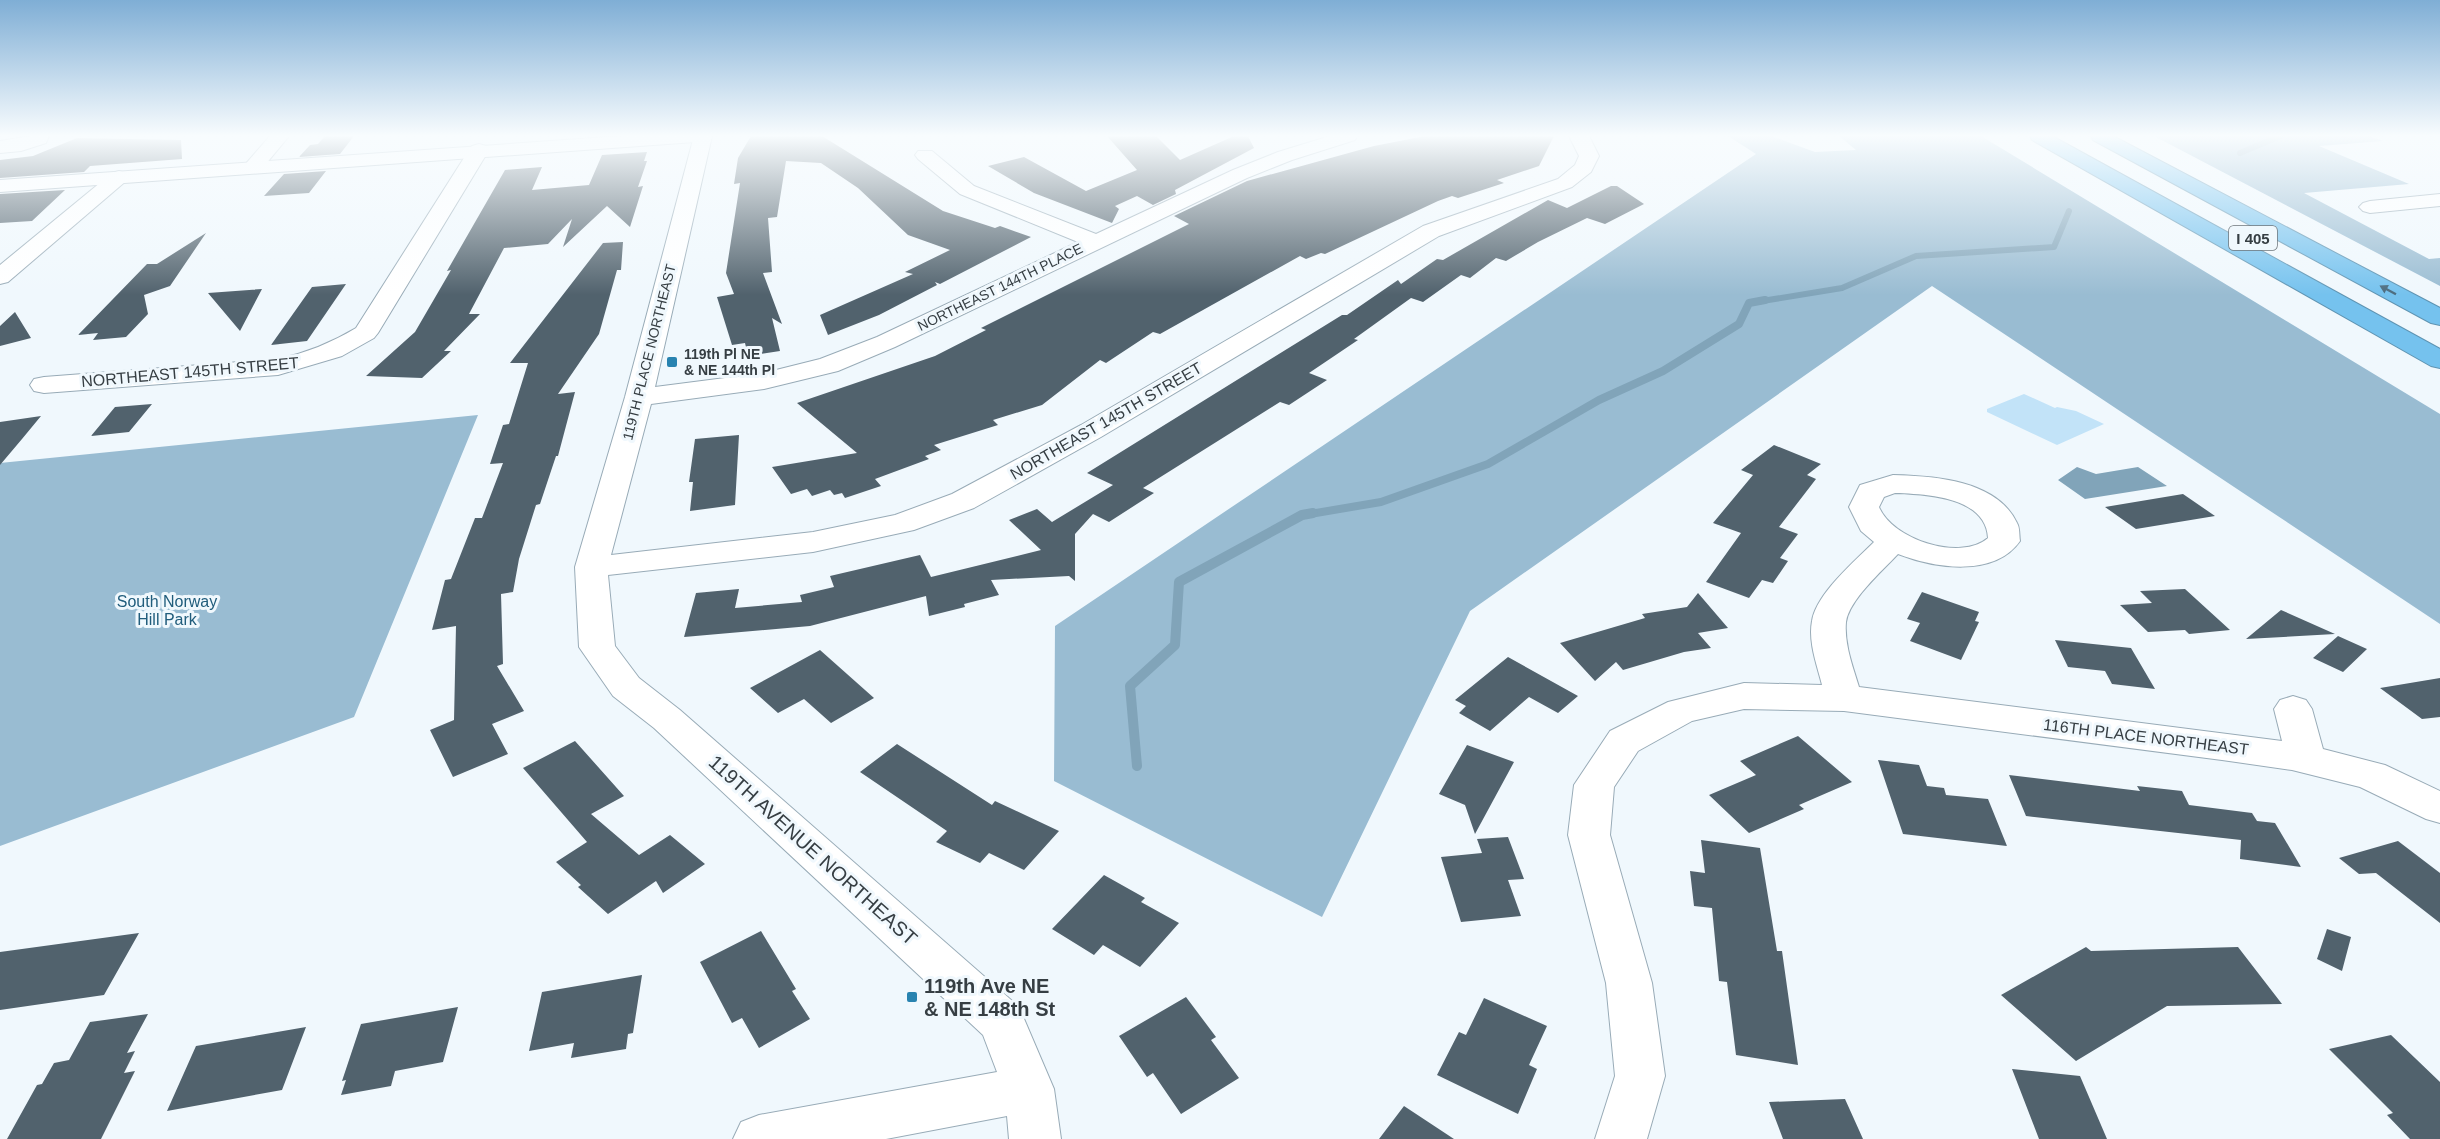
<svg xmlns="http://www.w3.org/2000/svg" width="2440" height="1139" font-family="Arial,sans-serif">
	<style>
		.green { fill: #c2e3f8 }
		.forest { fill: #99bcd2 }
		.water { fill: #81a4b9 }
		.lines { fill: none; stroke-linecap: round; stroke-linejoin: round }
		.stream-far2 { stroke: #81a4b9; stroke-width: 6 }
		.stream-far1 { stroke: #81a4b9; stroke-width: 8 }
		.stream { stroke: #81a4b9; stroke-width: 10 }
		.building { fill: #51626d }
		.minor-casing { stroke: #98abb7; stroke-width: 2 }
		.tertiary-casing { stroke: #98abb7; stroke-width: 2 }
		.motorway-casing { stroke: #5f94b2; stroke-width: 2 }
		.minor { fill: #fff; fill-rule: evenodd }
		.tertiary { fill: #fff; fill-rule: evenodd }
		.motorway { fill: #75c2ee; fill-rule: evenodd }
		.oneway { fill: #4c6c7f }
		.poi-dot { fill: #2883b0; stroke: #f0f8fd; stroke-width: 2 }
		.labels { text-anchor: middle; dominant-baseline: central; stroke-width: 6; stroke-linejoin: round; paint-order: stroke }
		.far-street-label { font-size: 14px; fill: #363e43; stroke: #f0f8fd }
		.far-poi-label { font-size: 14px; font-weight: bold; fill: #363e43; stroke: #f0f8fd; text-anchor: start }
		.shield { fill: #f0f8fd; stroke: #6e767b; stroke-width: 1.5 }
		.shield-label { font-size: 15px; font-weight: bold; fill: #363e43 }
		.street-label { font-size: 16px; fill: #363e43; stroke: #f0f8fd }
		.park-label { font-size: 16px; fill: #215d7c; stroke: #f0f8fd }
		.near-street-label { font-size: 20px; fill: #363e43; stroke: #f0f8fd }
		.near-poi-label { font-size: 20px; font-weight: bold; fill: #363e43; stroke: #f0f8fd; text-anchor: start }
	</style>
	<rect width="100%" height="100%" fill="#f0f8fd"/>
	<path class="green" d="M2024,394L2055,408L2057,407L2076,411L2104,424L2057,445L1987,412V409Z"/>
	<path class="forest" d="M1728,136H1771L1815,152L1856,150L1839,136H1981L2440,414V624L1932,286L1470,611L1322,917L1054,781L1055,626L1756,154Z
		M2154,136H2369L2383,141L2319,146L2409,184L2304,193L2429,259L2440,258V286Z
		M478,415L354,717L0,846V463Z"/>
	<path class="water" d="M2077,467L2096,474L2138,467L2167,486L2085,499L2058,480Z"/>
	<g class="lines">
		<path class="stream-far2" d="M2240,153L2280,136
			M1756,302L1842,288L1916,256L2054,247L2069,211"/>
		<path class="stream-far1" d="M1304,515L1381,502L1488,464L1599,400L1663,371L1739,324L1749,303L1765,300"/>
		<path class="stream" d="M1137,766L1130,686L1175,645L1179,582L1302,515L1313,513"/>
	</g>
	<path class="building" d="M325,136H354L340,154L299,157L310,145L318,144Z
		M751,136H822L943,211L995,228L1000,226L1031,237L940,284L935,282L937,285L879,315L828,335L820,315L913,274L905,272L950,250L908,235L858,188L821,163L786,161L777,217L768,218L772,272L763,273L782,324L772,318L780,351L748,356L745,343L732,345L717,297L734,294L726,273L740,183L734,184L738,158Z
		M1107,136H1156L1180,160L1234,136H1248L1254,148L1175,190L1176,194L1153,205L1137,196L1115,206L1119,209L1112,223L1034,193L988,166L1024,157L1086,191L1137,170Z
		M1425,136H1554L1539,166L1497,180L1504,183L1458,198L1452,196L1438,201L1325,254L1321,253L1306,259L1300,256L1160,334L1153,332L1106,363L1100,360L1042,405L993,420L998,425L934,445L941,450L925,456L929,459L875,479L881,486L845,498L842,493L834,495L830,490L812,496L807,489L791,494L772,467L857,453L797,403L935,356L986,330L981,328L1189,224L1174,216L1247,181L1374,146Z
		M77,138L181,140L182,159L90,166L84,172L0,178V160L33,156Z
		M647,152L644,161H647L638,187L643,186L630,227L607,206L563,247L572,219L548,244L504,248L469,314H480L444,351H451L422,378L366,376L415,332L451,270L447,271L505,170L542,167L532,190L589,185L602,155Z
		M326,171L309,193L264,196L284,174Z
		M1611,186H1617L1644,204L1605,224L1587,218L1538,242L1506,261L1496,258L1470,278L1461,275L1423,302L1411,298L1354,339L1358,340L1309,373L1327,380L1289,405L1280,402L1143,488L1154,493L1109,522L1093,514L1075,534V581L1069,576L991,580L999,595L964,604L965,607L929,616L926,596L810,626L684,637L696,593L739,589L735,608L802,602L800,595L834,587L830,576L920,555L931,577L1041,550L1009,520L1037,509L1052,522L1113,485L1087,473L1342,315H1347L1398,280L1401,284L1437,259L1443,260L1548,200L1567,208Z
		M65,190L32,221L0,223V194Z
		M206,233L170,286L144,295L148,314L126,337L93,340L98,333L78,335L147,264H157Z
		M623,242L621,270H617L599,334L558,394L575,392L558,456H556L540,504L536,505L519,559L513,592L501,594L503,664L497,666L524,711L492,724L508,754L453,777L430,730L454,720L456,626L432,630L445,580L451,579L475,518H482L503,463L490,464L503,425L509,424L528,363H510L603,243Z
		M346,284L307,341L271,345L312,287Z
		M262,289L240,331L208,293Z
		M15,312L31,338L0,346V326Z
		M152,404L129,432L91,436L115,407Z
		M41,416L22,439L0,465V422Z
		M739,435L735,505L690,511L693,482H689L695,439Z
		M1774,445L1821,464L1807,475L1816,479L1779,527L1798,534L1780,558L1788,561L1773,583L1762,580L1749,598L1706,582L1741,533L1713,523L1753,475L1741,470Z
		M2183,494L2215,516L2136,529L2105,507Z
		M2185,589L2230,630L2189,634L2185,630L2148,632L2120,605L2152,603L2140,591Z
		M1922,592L1979,612L1975,621L1979,622L1961,660L1910,641L1920,623L1907,619Z
		M1698,593L1728,628L1698,633L1711,648L1684,652L1623,670L1616,662L1595,681L1560,643L1645,618L1642,614L1687,607Z
		M2281,610L2335,634L2246,639Z
		M2338,636L2367,649L2343,672L2313,658Z
		M2055,640L2131,648L2155,689L2112,684L2105,671L2068,667Z
		M820,650L874,698L831,723L804,699L778,713L750,688Z
		M1508,657L1578,696L1558,713L1529,697L1490,731L1459,713L1466,706L1455,700Z
		M2440,678V717L2422,719L2380,688Z
		M1798,736L1852,782L1799,805L1804,809L1749,833L1709,795L1756,775L1740,761Z
		M575,741L624,796L591,814L639,855L670,835L705,864L663,893L656,881L608,914L578,887L581,885L556,862L587,842L523,768Z
		M897,744L992,805L995,801L1059,831L1024,870L989,853L980,863L936,842L947,831L860,772Z
		M1467,745L1514,762L1475,834L1465,805L1439,794Z
		M1878,760L1919,765L1927,786L1944,788L1946,795L1988,799L2007,846L1903,834Z
		M2009,775L2140,791L2137,786L2182,791L2189,805L2252,813L2257,821L2275,823L2301,867L2240,859L2241,840L2026,816Z
		M1508,837L1524,879L1508,880L1521,916L1461,922L1441,857L1482,853L1477,839Z
		M1701,840L1760,848L1777,951H1782L1798,1065L1736,1055L1727,982L1719,981L1712,908L1694,906L1690,871L1705,873Z
		M2398,841L2440,873V923L2376,873L2359,874L2339,858Z
		M1104,875L1145,898L1141,902L1179,923L1140,967L1103,945L1094,955L1052,929Z
		M2327,929L2351,937L2342,971L2317,959Z
		M761,931L796,989L792,991L810,1019L759,1048L742,1018L732,1023L700,962Z
		M139,933L104,995L0,1010V952Z
		M2086,947L2091,951L2238,947L2282,1004L2167,1006L2076,1061L2001,995Z
		M642,975L633,1033L628,1034L626,1049L571,1058L574,1043L529,1051L542,992Z
		M1186,997L1216,1037L1211,1040L1239,1078L1181,1114L1153,1073L1147,1077L1119,1036Z
		M1484,998L1547,1026L1529,1065L1537,1069L1518,1114L1437,1075L1459,1032L1466,1035Z
		M458,1007L443,1062L395,1071L391,1086L341,1095L346,1080L342,1081L361,1024Z
		M148,1014L127,1053L135,1051L124,1073L135,1071L101,1139H7L37,1085L42,1084L54,1063L69,1060L90,1022Z
		M306,1027L282,1090L167,1111L196,1046Z
		M2391,1035L2440,1082V1139H2410L2387,1115L2393,1113L2329,1049Z
		M2012,1069L2080,1076L2107,1139H2039Z
		M1845,1099L1863,1139H1783L1769,1102Z
		M1404,1106L1454,1139H1379Z"/>
	<g class="lines">
		<g class="minor-casing">
			<path id="minor" d="M31,136H49L46,143L21,151L0,153V141Z
				M270,136H289L260,171H246L243,167Z
				M694,136H712L655,387L764,373L820,359L877,337L1078,242L960,194L918,159L915,155L918,151H932L974,186L1096,234L1233,170L1278,152L1330,136H1357L1355,140L1292,160L1247,178L895,347L838,371L764,389L651,404L611,555L813,532L895,515L952,494L1081,425L1423,226L1558,179L1575,165L1579,156L1569,136H1589L1599,156L1591,172L1572,187L1439,236L1101,437L974,508L914,530L813,552L608,575L615,646L639,678L680,710L1019,1007L1054,1089L1061,1139H1009L1007,1116L886,1139H733L741,1122L759,1115L997,1072L983,1035L654,728L613,696L579,647L575,567L625,397Z
				M479,144L486,146L489,150L378,333L374,338L342,356L278,375L44,393L34,391L30,385L34,379L44,377L278,359C306,353 331,343 356,328L469,150L472,146Z
				M119,171L126,173L129,177L126,181L8,282L0,284V265L112,173Z
				M2440,194V206L2370,213L2363,211L2359,207L2363,203L2370,201Z
				M1893,475C1934,476 1997,480 2017,523C2020,528 2019,535 2020,541C1994,578 1934,568 1898,554C1882,571 1849,600 1846,622C1844,644 1853,667 1859,687L2282,741L2274,709L2280,700L2293,696L2306,700L2312,709L2323,749L2385,765L2440,791V823L2426,819L2360,787L2292,770L2222,760L1844,711L1744,709L1692,721L1638,751L1614,787L1610,835L1652,983L1665,1076L1647,1139H1595L1615,1076L1606,983L1568,835L1574,785L1610,731L1668,702L1744,683L1822,685C1817,665 1808,642 1812,621C1816,594 1855,561 1874,542L1861,531L1849,507L1860,485ZM1895,493C1927,494 1986,497 1988,538C1960,562 1892,539 1879,507L1884,497Z"/>
		</g>
		<g class="tertiary-casing">
			<path id="tertiary" d="M622,136H704L702,140L695,142L0,192V180Z"/>
		</g>
		<g class="motorway-casing">
			<path id="motorway" d="M2030,136H2052L2440,349V368L2431,366L2032,140Z
				M2091,136H2113L2440,308V325L2431,323L2093,140Z"/>
		</g>
		<use href="#minor" class="minor"/>
		<use href="#tertiary" class="tertiary"/>
		<use href="#motorway" class="motorway"/>
	</g>
	<defs><path id="oneway-solid" d="M-6-.8H1V-3.2L6.5 0L1 3.2V.8H-6Z" transform="scale(1.5)"/></defs>
	<use class="oneway" href="#oneway-solid" transform="translate(2388 290) rotate(-152)"/>
	<linearGradient id="sky" x2="0" y2="1"><stop stop-color="#7faed5"/><stop offset="0.46" stop-color="#f8fcfe"/><stop offset="1" stop-color="#f8fcfe" stop-opacity="0"/></linearGradient>
	<rect width="2440" height="295" fill="url(#sky)"/>
	<g class="poi-dot">
		<rect x="666" y="356" width="12" height="12" rx="3"/>
		<rect x="906" y="991" width="12" height="12" rx="3"/>
	</g>
	<g class="labels">
		<g class="far-street-label">
			<text transform="translate(1000 287) rotate(-26)">NORTHEAST 144TH PLACE</text>
			<text transform="translate(649 352) rotate(-76)">119TH PLACE NORTHEAST</text>
		</g>
		<g class="far-poi-label">
			<text x="684" y="354">119th Pl NE<tspan x="684" dy="16">&amp; NE 144th Pl</tspan></text>
		</g>
		<rect class="shield" x="2229" y="226" width="48" height="24" rx="4.5"/>
		<g class="shield-label">
			<text x="2253" y="238">I 405</text>
		</g>
		<g class="street-label">
			<text transform="translate(190 372) rotate(-5)">NORTHEAST 145TH STREET</text>
			<text transform="translate(1106 421) rotate(-30)">NORTHEAST 145TH STREET</text>
			<text transform="translate(2146 737) rotate(7)">116TH PLACE NORTHEAST</text>
		</g>
		<g class="park-label">
			<text x="167" y="601">South Norway<tspan x="167" dy="18">Hill Park</tspan></text>
		</g>
		<g class="near-street-label">
			<text transform="translate(813 850) rotate(42)">119TH AVENUE NORTHEAST</text>
		</g>
		<g class="near-poi-label">
			<text x="924" y="986">119th Ave NE<tspan x="924" dy="23">&amp; NE 148th St</tspan></text>
		</g>
	</g>
</svg>
